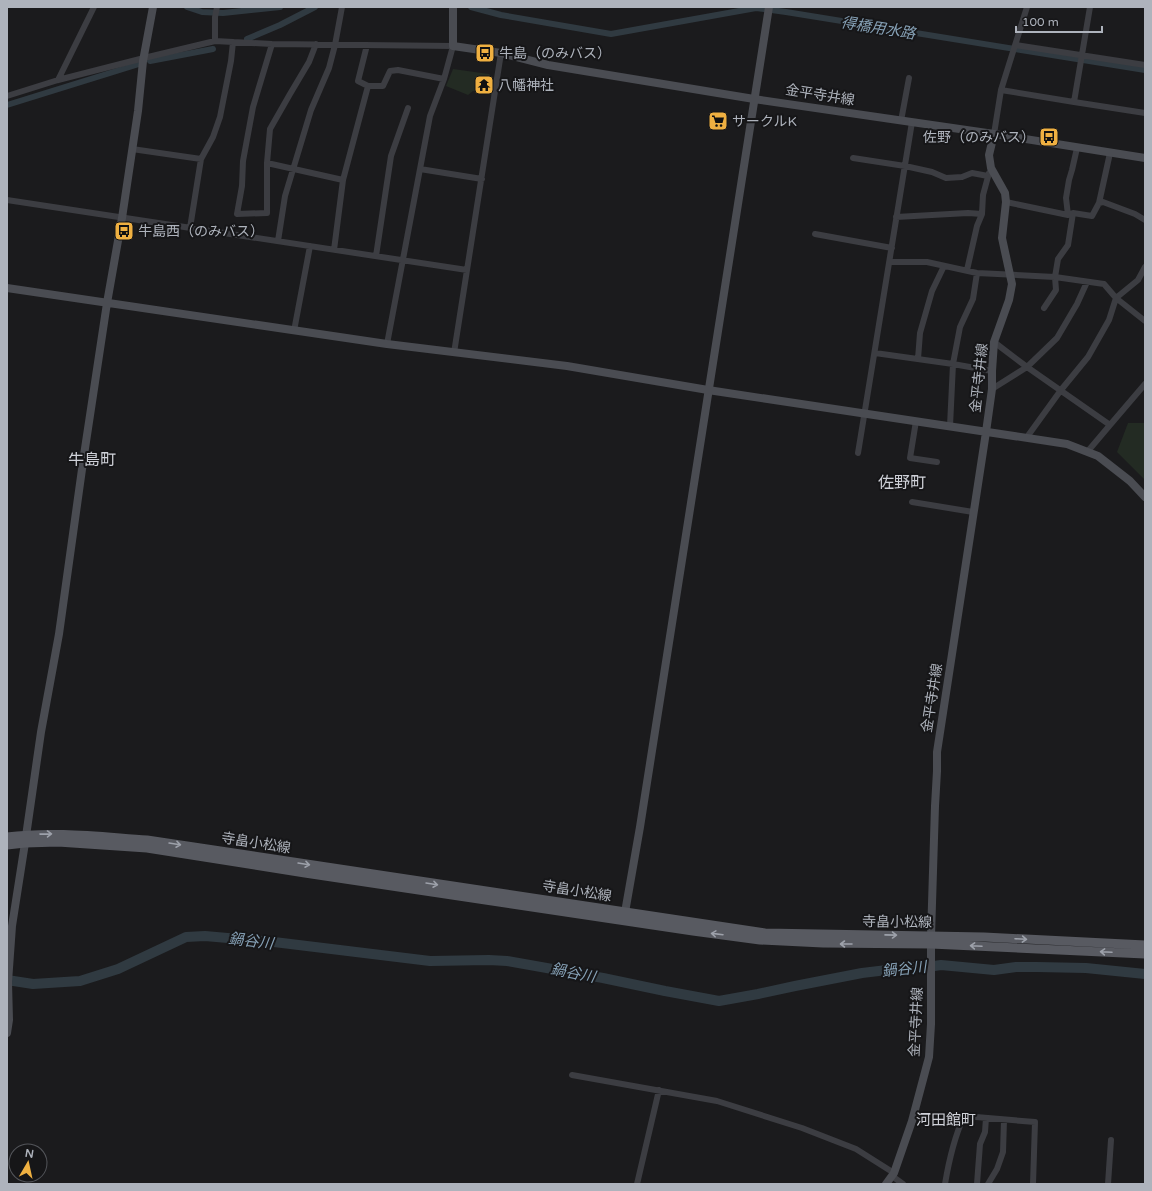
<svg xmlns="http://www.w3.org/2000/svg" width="1152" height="1191" font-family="'Varela Round','Noto Sans JP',sans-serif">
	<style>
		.green { fill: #232b23 }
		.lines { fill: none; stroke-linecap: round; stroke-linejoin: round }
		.canal { stroke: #303a41; stroke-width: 6 }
		.river { stroke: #303a41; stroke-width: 10 }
		.street { stroke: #3c3d42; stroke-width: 6 }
		.secondary { stroke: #4a4c52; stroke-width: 8 }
		.primary { stroke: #585a61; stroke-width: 9 }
		.oneway { stroke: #9da1aa }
		.labels { text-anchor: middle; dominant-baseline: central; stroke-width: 4; stroke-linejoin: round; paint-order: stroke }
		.poi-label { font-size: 14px; fill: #aeb3bc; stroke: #161618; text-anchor: start }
		.street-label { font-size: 14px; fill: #aeb3bc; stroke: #161618 }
		.water-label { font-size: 15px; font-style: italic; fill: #86a1b6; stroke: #161618 }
		.neighbourhood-label { font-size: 15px; fill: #cfd1d8; stroke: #161618 }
		.quarter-label { font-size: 16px; fill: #cfd1d8; stroke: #161618 }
	</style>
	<rect width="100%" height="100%" fill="#1b1b1d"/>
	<path class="green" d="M453,69L489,74L495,82L493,95L473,91L468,95L446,86Z
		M1128,423H1145V480L1117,452Z"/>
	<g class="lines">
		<path class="canal" d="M187,7L202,12L223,13L280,7
			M471,7L501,15L611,34L756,8L786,12L1145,70
			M247,39L280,25L315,7
			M150,61L213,49
			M7,105L139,64"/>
		<path class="river" d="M7,980L33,984L80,981L118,969L186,937L205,936L274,942L430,961L489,960L507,961L603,978L665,991L719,1001L758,994L795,986L862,973L912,967L921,968L941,965L994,970L1016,967H1037L1086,968L1145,974"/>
		<path class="street" d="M215,41V17L217,7
			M272,44L253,107L243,161L242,186L237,214L267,213V163L270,129L290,94L309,62L316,44
			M1015,45L1145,65
			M58,80L94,7
			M368,86H383L390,71L398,70L444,79
			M1001,90L1074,102L1145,113
			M7,96L58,80L144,58L215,41L272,44L453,46L444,79L430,116L387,344
			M1074,102L1090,7
			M901,121L909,78
			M994,134L1001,90L1027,7
			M132,149L201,159
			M853,158L905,166L932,172L946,178L962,177L972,173L988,176
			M267,163L343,180
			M420,169L482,179
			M7,200L467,270
			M1006,202L1068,215L1073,213L1092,216L1099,203L1103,202L1135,214L1145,220
			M1099,203L1110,153
			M1068,215L1066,198L1069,180L1072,170L1077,148
			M896,217L968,213L982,214
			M190,228L201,159L213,137L220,117L231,61L233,42
			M815,234L892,248
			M278,241L285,196L311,110L329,68L335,45L342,7
			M334,250L343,180L368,86L358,81L367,45
			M376,256L391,156L408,108
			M890,262H927L977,273L1055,277L1104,284L1116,298L1145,321
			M967,270L977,226L982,214L983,195L989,173
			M1044,308L1056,290L1055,277L1058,259L1068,245L1073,213
			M294,331L310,246
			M994,342L1027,367L1110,425L1088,451
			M454,353L501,53
			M875,353L953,364L992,371
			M918,359L920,333L932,291L944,266
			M992,389L1027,367L1057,338L1077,304L1087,282
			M916,421L910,458L937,462
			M1110,425L1145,384
			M950,426L953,364L960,327L973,299L977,273
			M1027,437L1061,390L1088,357L1109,320L1116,298L1138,280L1145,267
			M858,453L912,122
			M912,502L973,512
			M572,1075L717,1101L802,1128L856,1149L894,1173
			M892,1176L903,1184
			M637,1184L659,1090
			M945,1184C949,1160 954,1138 964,1116L1035,1122L1033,1184
			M977,1184L980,1144L985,1132L986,1118
			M988,1184L997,1169L1003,1152L1004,1120
			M1108,1184L1111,1140"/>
		<path class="secondary" d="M453,7V46L501,53L548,65L754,99L994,134L989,155L991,168L1005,193L1006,202L1002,238L1012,284L1009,300L994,342L992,371V389L986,432L937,752V771L935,806L931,936V1024L929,1057L912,1121L894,1173L886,1184
			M994,134L1145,158
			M7,288L387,344L567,366L708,390L1067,444L1098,456L1130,481L1145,497
			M624,918L640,827L769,7
			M7,1033L9,1020L8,982L12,926L25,843L41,732L59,634L84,455L107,303L122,218L138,111L143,61L153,7"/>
		<path class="primary" d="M7,837C54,831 101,837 147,840L765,933L984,937L1145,945
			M7,845L25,843L58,842L147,848L305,873L693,931L760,940L823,943L931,944L1145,954"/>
	</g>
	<defs><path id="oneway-shaft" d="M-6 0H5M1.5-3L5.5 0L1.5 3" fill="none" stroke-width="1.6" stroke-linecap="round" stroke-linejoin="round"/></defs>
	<g class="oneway">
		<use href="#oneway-shaft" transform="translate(46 834) rotate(-1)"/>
		<use href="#oneway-shaft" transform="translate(175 844) rotate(9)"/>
		<use href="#oneway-shaft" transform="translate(304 864) rotate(9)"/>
		<use href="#oneway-shaft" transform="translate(432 884) rotate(9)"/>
		<use href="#oneway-shaft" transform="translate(717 934) rotate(-173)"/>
		<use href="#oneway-shaft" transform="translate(891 935) rotate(1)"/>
		<use href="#oneway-shaft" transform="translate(1021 939) rotate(3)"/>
		<use href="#oneway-shaft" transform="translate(846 944) rotate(-180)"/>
		<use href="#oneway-shaft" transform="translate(976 946) rotate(-177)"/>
		<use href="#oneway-shaft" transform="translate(1106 952) rotate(-177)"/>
	</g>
	<defs>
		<g id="bus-square" transform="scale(1)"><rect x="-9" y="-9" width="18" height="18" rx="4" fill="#efb041" stroke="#161618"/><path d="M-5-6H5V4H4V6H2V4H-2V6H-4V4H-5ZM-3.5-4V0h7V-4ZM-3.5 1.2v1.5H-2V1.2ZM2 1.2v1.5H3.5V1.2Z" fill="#111"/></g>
		<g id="temple-square" transform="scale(1)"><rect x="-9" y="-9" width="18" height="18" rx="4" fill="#efb041" stroke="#161618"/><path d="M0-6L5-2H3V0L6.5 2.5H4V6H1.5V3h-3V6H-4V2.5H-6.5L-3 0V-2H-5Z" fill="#111"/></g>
		<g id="supermarket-square" transform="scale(1)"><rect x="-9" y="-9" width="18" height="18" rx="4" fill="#efb041" stroke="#161618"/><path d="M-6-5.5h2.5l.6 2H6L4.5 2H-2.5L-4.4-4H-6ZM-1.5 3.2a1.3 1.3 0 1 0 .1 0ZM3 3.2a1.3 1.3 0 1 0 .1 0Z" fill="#111"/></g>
	</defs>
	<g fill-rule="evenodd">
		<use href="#bus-square" x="485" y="53"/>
		<use href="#temple-square" x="484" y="85"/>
		<use href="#supermarket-square" x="718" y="121"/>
		<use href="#bus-square" x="1049" y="137"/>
		<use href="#bus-square" x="124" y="231"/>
	</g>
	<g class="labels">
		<g class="poi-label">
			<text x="499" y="53">牛島（のみバス）</text>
			<text x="498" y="85">八幡神社</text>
			<text x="732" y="121">サークルK</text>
			<text x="1035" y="137" text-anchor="end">佐野（のみバス）</text>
			<text x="138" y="231">牛島西（のみバス）</text>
		</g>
		<g class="street-label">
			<text transform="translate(820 95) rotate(9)">金平寺井線</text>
			<text transform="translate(979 378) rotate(-84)">金平寺井線</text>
			<text transform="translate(932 698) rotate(-81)">金平寺井線</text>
			<text transform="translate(256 843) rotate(9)">寺畠小松線</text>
			<text transform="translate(577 891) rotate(9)">寺畠小松線</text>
			<text transform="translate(897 922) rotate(1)">寺畠小松線</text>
			<text transform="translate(916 1022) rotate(-87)">金平寺井線</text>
		</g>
		<g class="water-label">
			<text transform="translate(878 28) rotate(9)">得橋用水路</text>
			<text transform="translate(251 941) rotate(7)">鍋谷川</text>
			<text transform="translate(904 969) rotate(-6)">鍋谷川</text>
			<text transform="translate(573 973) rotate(11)">鍋谷川</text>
		</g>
		<g class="neighbourhood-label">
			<text x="946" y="1120">河田館町</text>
		</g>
		<g class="quarter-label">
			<text x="92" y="460">牛島町</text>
			<text x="902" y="483">佐野町</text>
		</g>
	</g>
	<rect width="1152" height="1191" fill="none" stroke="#aeb3bc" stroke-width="16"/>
	<g transform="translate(28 1163) rotate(9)"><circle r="19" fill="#161618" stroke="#53555a"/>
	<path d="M0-3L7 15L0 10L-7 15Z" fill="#efb041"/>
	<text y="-6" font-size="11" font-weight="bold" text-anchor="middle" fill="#aeb3bc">N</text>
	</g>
	<path d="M1016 26v6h86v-6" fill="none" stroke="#aeb3bc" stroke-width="2"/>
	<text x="1022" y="26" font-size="12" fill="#aeb3bc" stroke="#161618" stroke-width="3" paint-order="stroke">100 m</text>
</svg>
